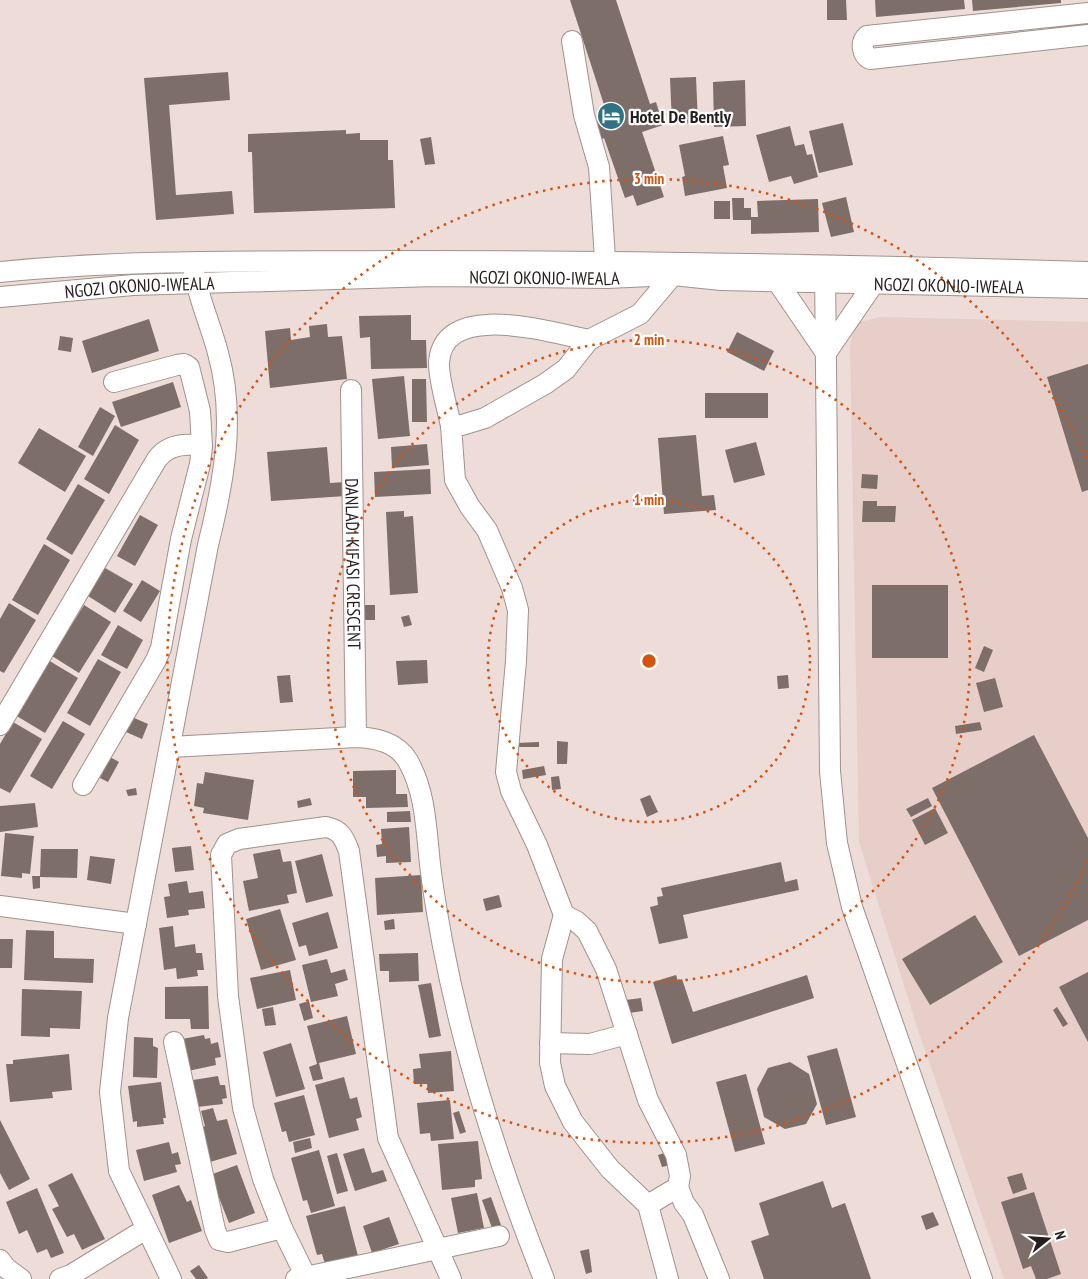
<svg xmlns="http://www.w3.org/2000/svg" width="1088" height="1279" font-family="'PT Sans Narrow',sans-serif">
	<style>
		.built { fill: #e7cec8 }
		.building { fill: #7d6e6a }
		.lines { fill: none; stroke-linecap: round; stroke-linejoin: round }
		.minor-casing { stroke: #a1928d; stroke-width: 22 }
		.minor { stroke: #fff; stroke-width: 20 }
		.ring { fill: none; stroke: #d4530e; stroke-width: 2.5; stroke-dasharray: 2.5 5 }
		.labels { text-anchor: middle; dominant-baseline: central; stroke-width: 4.5; stroke-linejoin: round; paint-order: stroke }
		.poi-label { font-size: 18px; font-weight: bold; fill: #251e1d; stroke: #fff; text-anchor: start }
		.street-label { font-size: 18px; fill: #251e1d; stroke: #fff }
		.centre { fill: #d4530e; stroke: #fff; stroke-width: 2.5 }
		.ring-label { font-size: 15px; text-anchor: middle; font-weight: bold; fill: #d4530e; stroke: #fff; stroke-width: 4.5; stroke-linejoin: round; paint-order: stroke }
	</style>
	<rect width="100%" height="100%" fill="#eddcd7"/>
	<path class="built" d="M881,317L1088,322V1279H1004L918,1030L859,842L850,345L856,323Z"/>
	<path class="building" d="M570,0H616L650,104L656,102L663,125L642,132L664,197L637,206L633,195L625,198L604,138L600,140L594,122L608,117Z
		M827,0H846L847,20H827Z
		M875,0H964L965,9L876,17Z
		M972,0H1061V3L973,11Z
		M228,72L230,100L169,105L176,195L232,191L234,214L156,220L144,78Z
		M696,77L698,123L672,124L670,78Z
		M745,80L746,126L714,127L713,82Z
		M843,123L853,165L819,173L809,131Z
		M790,126L795,146L804,144L807,155L812,154L818,177L794,184L791,176L769,182L756,135Z
		M346,130V134L360,133V140H388V160H393L395,208L254,213L252,152H248V134Z
		M723,136L729,165L723,166L727,188L685,196L682,177L685,176L679,145Z
		M431,137L435,164L425,165L420,139Z
		M846,197L854,232L831,237L822,203Z
		M732,198H744V208H751V217H758L757,201L818,199L819,232L751,234V220H733Z
		M714,201H730V219H714Z
		M411,315V340H426L427,368L371,369L370,337L360,338L359,316Z
		M149,319L159,351L92,373L82,341Z
		M327,324L328,337L342,336L347,379L270,388L265,331L290,328L291,340L310,337L309,326Z
		M737,332L774,351L764,371L727,352Z
		M60,336L73,338L71,352L58,350Z
		M1088,364V490L1082,492L1047,377Z
		M404,376L410,436L378,439L372,379Z
		M412,379H426L427,422H412Z
		M173,382L181,407L121,427L112,402Z
		M705,393H768V418H705Z
		M100,407L115,416L93,456L78,447Z
		M115,425L139,440L109,494L84,479Z
		M39,428L86,456L65,492L18,463Z
		M696,435L702,496L714,495L716,510L664,514L658,438Z
		M756,442L765,475L734,483L725,450Z
		M427,444L429,465L392,468L391,447Z
		M327,447L330,483L345,482L346,496L271,501L267,452Z
		M430,469L431,494L375,497L374,472Z
		M862,474L878,475L877,489L861,488Z
		M78,484L105,500L72,555L46,539Z
		M863,501H877V506H896L895,522H862Z
		M404,511V517L413,516L418,593L390,595L386,512Z
		M140,515L158,525L135,566L117,556Z
		M44,544L70,560L38,615L12,600Z
		M105,568L133,584L115,613L88,596Z
		M142,580L160,591L141,622L123,611Z
		M872,585H948V658H872Z
		M9,603L36,620L4,673L0,671V619Z
		M84,605L111,622L79,673L52,656Z
		M365,605H375V620H365Z
		M409,615L412,625L404,627L401,617Z
		M118,625L143,640L127,669L101,655Z
		M984,646L993,650L984,672L975,668Z
		M98,659L121,672L90,726L67,713Z
		M48,660L78,678L45,733L15,715Z
		M427,660L428,683L398,685L396,661Z
		M290,675L293,702L280,703L277,676Z
		M788,675L789,688L778,689L777,676Z
		M995,678L1003,707L984,712L976,683Z
		M132,717L148,724L142,739L126,732Z
		M63,721L85,734L52,789L30,776Z
		M13,722L42,739L10,793L0,788V744Z
		M980,722L982,730L956,734L955,726Z
		M1034,735L1088,838V920L1019,956L932,788Z
		M557,741L568,742L567,764H557Z
		M539,742V747H517V743Z
		M110,757L119,762L108,782L100,778Z
		M544,766L546,775L523,779L522,770Z
		M396,770V794H407L408,807L366,808V797H353V771Z
		M205,772L254,780L248,820L203,813L204,808L194,806L197,783L203,784Z
		M559,776L561,789L552,790L551,777Z
		M136,788L137,795L128,796L126,790Z
		M650,795L658,812L647,817L640,799Z
		M310,798L312,805L298,808L297,801Z
		M928,798L932,806L911,817L906,809Z
		M35,803L38,827L0,832V806Z
		M935,808L948,833L925,845L912,820Z
		M410,811L411,822H387V812Z
		M409,827L411,862L386,863V856L377,857L376,845L382,844L381,829Z
		M5,833L34,836L30,874L22,873V878L1,876Z
		M191,846L194,870L175,872L172,848Z
		M41,849H78L77,878L40,877V888L33,889L32,876H40Z
		M280,849L283,862L291,861L297,893L287,895L289,903L249,911L243,881L258,878L253,854Z
		M322,854L333,896L306,903L295,861Z
		M90,856L115,859L111,884L87,880Z
		M781,862L785,882L797,879L799,890L683,915L688,938L659,944L650,907L658,905L657,897L663,896L661,888Z
		M421,875L423,912L377,915L375,878Z
		M187,881L189,893L203,891L205,908L188,910L189,915L167,918L164,897L170,896L168,884Z
		M499,895L502,907L486,911L483,899Z
		M280,909L296,960L261,970L246,919Z
		M328,912L338,948L309,956L306,945L299,947L292,923Z
		M975,915L1003,962L930,1005L902,959Z
		M394,919L395,929L385,930L384,921Z
		M173,926L175,947L195,944L196,953H202L204,970H197L198,976L177,979L176,968L164,970L159,928Z
		M26,930L54,931V958L94,959L93,983L24,980Z
		M0,939H13L12,968H0Z
		M418,953L419,981L389,982V971H380L379,954Z
		M327,959L331,973L345,969L348,980L335,984L338,996L311,1002L302,965Z
		M290,970L296,1000L257,1009L250,978Z
		M1088,972V1042L1059,987Z
		M676,975L678,981L682,979L693,1012L807,975L814,998L672,1044L653,982Z
		M431,983L441,1036L429,1038L418,985Z
		M208,986L209,1029H191L190,1019H165V987Z
		M22,989L82,991L80,1029L50,1028V1037L21,1036Z
		M641,998L643,1011L629,1013L626,1000Z
		M309,1001L313,1018L304,1021L299,1004Z
		M273,1007L276,1025L265,1026L262,1009Z
		M1057,1007L1068,1024L1063,1027L1053,1010Z
		M347,1016L356,1054L319,1063L323,1079L313,1081L309,1067L317,1064L307,1026Z
		M204,1035L205,1039L210,1038L211,1044L218,1042L221,1057L215,1058L216,1065L188,1071L182,1039Z
		M134,1037L153,1038V1046L158,1048L157,1078L133,1077Z
		M291,1043L305,1089L276,1097L263,1052Z
		M837,1048L856,1117L826,1125L807,1056Z
		M451,1051L454,1091L428,1093L427,1084H414L413,1069L421,1068L419,1054Z
		M69,1054L72,1090L52,1092L53,1098L10,1102L6,1064H13V1060Z
		M790,1062L809,1074L817,1104L806,1124L785,1129L764,1117L757,1089L768,1068Z
		M746,1074L765,1144L735,1152L716,1082Z
		M218,1076L220,1085H225L227,1098L222,1099L223,1104L197,1107L193,1080Z
		M344,1077L350,1099L357,1097L362,1117L356,1119L359,1130L329,1138L315,1085Z
		M161,1082L166,1118H163L164,1124L137,1127V1121L133,1122L128,1086Z
		M304,1095L315,1135L289,1142L286,1131L282,1132L274,1103Z
		M450,1100L454,1139L431,1141L430,1133L420,1134L417,1103Z
		M213,1108L217,1121L227,1119L237,1154L210,1162L201,1128L205,1126L201,1111Z
		M459,1111L466,1132L460,1134L453,1113Z
		M0,1120L30,1179L9,1190L0,1173Z
		M310,1138L312,1148L295,1153L293,1142Z
		M478,1141L482,1179L475,1180V1187L442,1190L438,1144Z
		M169,1142L172,1154L178,1152L181,1164L175,1165L177,1172L144,1181L136,1150Z
		M364,1148L372,1173L383,1170L387,1181L355,1191L343,1154Z
		M319,1150L335,1206L311,1213L307,1200L303,1201L291,1158Z
		M671,1151L675,1164L662,1167L658,1155Z
		M337,1153L348,1191L337,1194L327,1156Z
		M237,1165L255,1213L229,1223L210,1175Z
		M72,1173L105,1239L82,1250L74,1234L67,1237L52,1209L59,1206L48,1185Z
		M1022,1173L1027,1189L1013,1194L1007,1177Z
		M823,1181L832,1208L845,1203L871,1279H764L751,1241L769,1235L759,1203Z
		M179,1185L187,1202L191,1200L202,1231L169,1243L152,1195Z
		M37,1188L64,1253L51,1258L47,1249L37,1253L27,1230L19,1234L6,1202Z
		M1034,1192L1061,1274L1047,1279H1036L1031,1266L1023,1269L1001,1202Z
		M477,1193L484,1228L458,1233L451,1198Z
		M491,1197L501,1225L492,1228L482,1200Z
		M345,1206L358,1256L325,1264L322,1254L317,1255L306,1216Z
		M933,1212L939,1225L926,1230L921,1216Z
		M389,1217L399,1244L372,1253L363,1226Z
		M589,1249L592,1272L586,1274L580,1251Z
		M199,1265L208,1278L206,1279H196L190,1271Z"/>
	<g class="lines">
		<g class="minor-casing">
			<g id="minor">
				<path d="M1088,13L867,36C860,42 862,55 870,59L1088,35"/>
				<path d="M572,41L584,115L599,167L606,274"/>
				<path d="M825,268L830,771L837,843L852,907L982,1279"/>
				<path d="M0,272C130,259 262,262 393,261C625,261 856,265 1088,272"/>
				<path d="M777,281L826,353L874,283"/>
				<path id="s1" d="M0,297L133,285L435,276L607,278L673,275L721,280L1088,288"/>
				<path id="s2" d="M351,390L356,737"/>
				<path d="M451,426C448,410 438,378 439,362C444,299 552,333 589,340"/>
				<path d="M0,725L157,459C168,444 185,443 202,446"/>
				<path d="M170,747L356,737C376,738 397,742 408,761C426,793 426,829 430,864C433,891 438,919 443,946C465,1061 501,1171 544,1279"/>
				<path d="M83,785L156,660L161,648L181,539L200,464L202,446L200,411L189,367L184,364L177,365L114,382"/>
				<path d="M0,906L136,924"/>
				<path d="M564,915L552,959L550,1063L555,1086L573,1122L610,1169L648,1205L668,1279"/>
				<path d="M174,1042L215,1230L219,1240L228,1242L282,1228"/>
				<path d="M550,1043L590,1044L627,1034"/>
				<path d="M678,1187L684,1203L693,1215L719,1279"/>
				<path d="M648,1205L678,1187L680,1176L676,1155L648,1100L606,969L587,931L576,921L564,915L537,845L511,791L506,772L516,661L518,610L512,588L487,530L470,507L455,480L451,426L462,425L485,418L545,384L566,369L589,340L640,314L673,275"/>
				<path d="M0,1260L6,1268L21,1279"/>
				<path d="M60,1279L71,1275L146,1229"/>
				<path d="M171,1279L119,1171L110,1092L118,1018L208,545C224,481 236,417 218,353C211,326 199,300 194,272"/>
				<path d="M296,1279L499,1236"/>
				<path d="M307,1279L282,1228L263,1179L243,1108L228,996L221,855L227,844L239,839L326,827C341,830 344,838 349,851L388,1138L451,1279"/>
			</g>
		</g>
		<use href="#minor" class="minor"/>
	</g>
	<g class="ring">
		<circle cx="649" cy="661" r="161"/>
		<circle cx="649" cy="661" r="321"/>
		<path d="M1088 861A482 482 0 1 1 1088 461"/>
	</g>
	<defs>
		<g id="hotel-disc" transform="scale(1.4375)"><circle r="9.5" fill="#2f7383" stroke="#fff"/><path d="M-6-4.5h1.5V1H6V5H4.5V3h-9V5H-6ZM-4 0a1.8 1.8 0 1 1 3.6 0ZM.5 0V-2.5h3Q6-2.5 6 0Z" fill="#fff"/></g>
	</defs>
	<g fill-rule="evenodd">
		<use href="#hotel-disc" x="611" y="116"/>
	</g>
	<g class="labels">
		<g class="poi-label">
			<text x="630" y="116">Hotel De Bently</text>
		</g>
		<g class="street-label">
			<text stroke="none"><textPath href="#s1" startOffset="545">NGOZI OKONJO-IWEALA</textPath></text>
			<text stroke="none"><textPath href="#s1" startOffset="950">NGOZI OKONJO-IWEALA</textPath></text>
			<text stroke="none"><textPath href="#s1" startOffset="140">NGOZI OKONJO-IWEALA</textPath></text>
			<text stroke="none"><textPath href="#s2" startOffset="174">DANLADI KIFASI CRESCENT</textPath></text>
		</g>
	</g>
	<circle cx="649" cy="661" r="8" class="centre"/>
	<g class="ring-label">
		<text x="649" y="184">3 min</text>
		<text x="649" y="345">2 min</text>
		<text x="649" y="505">1 min</text>
	</g>
	<g transform="translate(1048 1239) rotate(73)" stroke="#ffffff" stroke-width="4" paint-order="stroke">
	<path d="M0-4L9 19L0 12L-9 19Z" fill="#251e1d"/>
	<text y="-8" font-size="14" font-weight="bold" text-anchor="middle" fill="#251e1d">N</text>
	</g>
</svg>
